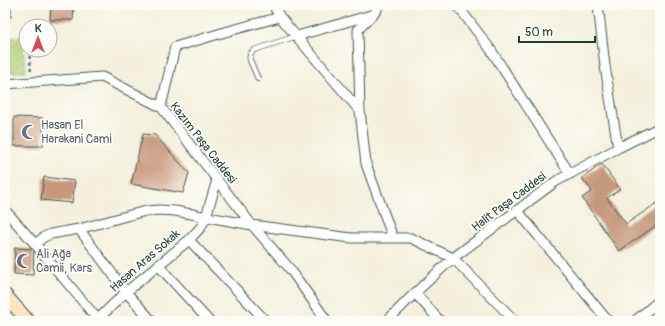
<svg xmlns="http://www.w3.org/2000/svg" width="665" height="326" font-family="Pangolin,sans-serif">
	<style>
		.grass { fill: url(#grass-dots); stroke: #688656 }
		.building { fill: #c7997b }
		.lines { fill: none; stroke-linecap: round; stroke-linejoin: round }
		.lane-casing { stroke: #3f584d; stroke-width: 6 }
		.street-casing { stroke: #3f584d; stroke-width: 11 }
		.secondary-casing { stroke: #3f584d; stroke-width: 15 }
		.path { stroke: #3f584d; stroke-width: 2; stroke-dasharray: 3 3; stroke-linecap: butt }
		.lane { stroke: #fff; stroke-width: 4.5 }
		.street { stroke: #fff; stroke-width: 9 }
		.secondary { stroke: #fce5c4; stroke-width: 13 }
		.labels { text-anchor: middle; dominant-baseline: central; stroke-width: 4; stroke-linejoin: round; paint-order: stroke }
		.worship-label { font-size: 12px; fill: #5b616d; stroke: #fdfcf7; text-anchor: start }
		.street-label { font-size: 12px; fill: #1f3d34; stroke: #fdfcf7 }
	</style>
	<defs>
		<pattern id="grass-dots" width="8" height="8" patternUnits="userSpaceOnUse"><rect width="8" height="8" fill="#b2d077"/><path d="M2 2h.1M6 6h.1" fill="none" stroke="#90aa62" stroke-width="1.8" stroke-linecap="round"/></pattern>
	</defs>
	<rect width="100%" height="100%" fill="#fdfcf7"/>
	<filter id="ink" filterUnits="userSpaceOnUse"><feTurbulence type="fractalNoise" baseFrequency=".025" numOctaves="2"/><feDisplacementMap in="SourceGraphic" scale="8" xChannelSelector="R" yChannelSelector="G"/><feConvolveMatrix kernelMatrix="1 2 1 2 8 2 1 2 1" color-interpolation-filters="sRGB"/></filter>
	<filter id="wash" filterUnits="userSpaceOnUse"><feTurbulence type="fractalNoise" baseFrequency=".012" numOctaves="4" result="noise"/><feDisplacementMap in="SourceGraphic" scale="16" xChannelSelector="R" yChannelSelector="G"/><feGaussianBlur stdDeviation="0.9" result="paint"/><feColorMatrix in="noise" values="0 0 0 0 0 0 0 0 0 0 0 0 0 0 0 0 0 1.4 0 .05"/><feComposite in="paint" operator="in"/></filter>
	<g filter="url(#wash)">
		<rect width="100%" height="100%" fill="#f4f0dd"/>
		<path class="grass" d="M22,37L26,71L5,73V38Z"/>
		<g id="blocks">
			<path class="building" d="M5,5H11V17H5Z
				M51,5H74L73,20H50Z
				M14,117L43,118V146H14Z
				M143,134L155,135L189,173L183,193L131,184Z
				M602,164L620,189L607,198L626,224L660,201V223L619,251L582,198L592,191L582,178Z
				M44,177L75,181L72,203L41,200Z
				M15,248L34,249L33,275L14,274Z
				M7,313L14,321H5V314Z"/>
		</g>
	</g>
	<g filter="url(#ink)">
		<use href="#blocks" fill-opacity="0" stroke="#3f584d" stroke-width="1"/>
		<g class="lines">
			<g class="lane-casing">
				<path id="lane" d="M258,79L250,60C249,56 250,53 254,50L297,36"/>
			</g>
			<g class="street-casing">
				<path id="street" d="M273,5L280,17L360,111
					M377,5V10L358,30L360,111L366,164L393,238
					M457,5L491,50L570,174
					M598,5L605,66L618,148
					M297,36L371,15
					M5,84L102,77L161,107L252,225L290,269L327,321
					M161,107L175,47L225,32L280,17
					M5,210L35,244L99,321
					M517,210L608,321
					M79,229L126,292L152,321
					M189,240L266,321
					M35,244L44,237L51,234L79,229L130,215L146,211L160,210L175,211L252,225L351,238H411L453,258L515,321
					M158,265L209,321
					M415,293L440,321
					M5,309L12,303
					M96,321L126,292L189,240L201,227L206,217L217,180
					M387,321L415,293L453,258L555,182L618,148L658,128L660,124
					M635,321L660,300"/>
			</g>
			<g class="secondary-casing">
				<path id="secondary" d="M5,295L28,321"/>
			</g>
			<path class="path" d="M29,50L31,73"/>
			<use href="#lane" class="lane"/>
			<use href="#street" class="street"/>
			<use href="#secondary" class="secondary"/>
		</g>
	</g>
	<defs>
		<g id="mosque-bare" transform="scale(1.2)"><path d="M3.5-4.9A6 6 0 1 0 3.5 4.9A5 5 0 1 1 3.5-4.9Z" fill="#6b7280" stroke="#fdfcf7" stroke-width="2.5" paint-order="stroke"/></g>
	</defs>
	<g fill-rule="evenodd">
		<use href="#mosque-bare" x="29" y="132"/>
		<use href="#mosque-bare" x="24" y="261"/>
	</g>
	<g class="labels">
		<g class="worship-label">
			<text x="41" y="125">Hasan El<tspan x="41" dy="14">Harakani Cami</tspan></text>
			<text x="36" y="254">Ali Ağa<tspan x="36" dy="14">Camii, Kars</tspan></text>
		</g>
		<g class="street-label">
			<text transform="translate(203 143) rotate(52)">Kazım Paşa Caddesi</text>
			<text transform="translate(509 202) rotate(-37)">Halit Paşa Caddesi</text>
			<text transform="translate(145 261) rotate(-41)">Hasan Aras Sokak</text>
		</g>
	</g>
	<rect width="665" height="326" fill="none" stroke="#fdfcf7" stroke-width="20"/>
	<g transform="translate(38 38)"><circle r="19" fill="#fdfcf7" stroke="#a4b0a9"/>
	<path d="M0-3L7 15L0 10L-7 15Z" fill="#d1495b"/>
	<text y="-6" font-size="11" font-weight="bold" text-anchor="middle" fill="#1f3d34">K</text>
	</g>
	<path d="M519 36v6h76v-6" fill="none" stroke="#1f3d34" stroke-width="2"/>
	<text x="525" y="36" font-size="12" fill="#1f3d34" stroke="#fdfcf7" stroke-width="3" paint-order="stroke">50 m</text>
</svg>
